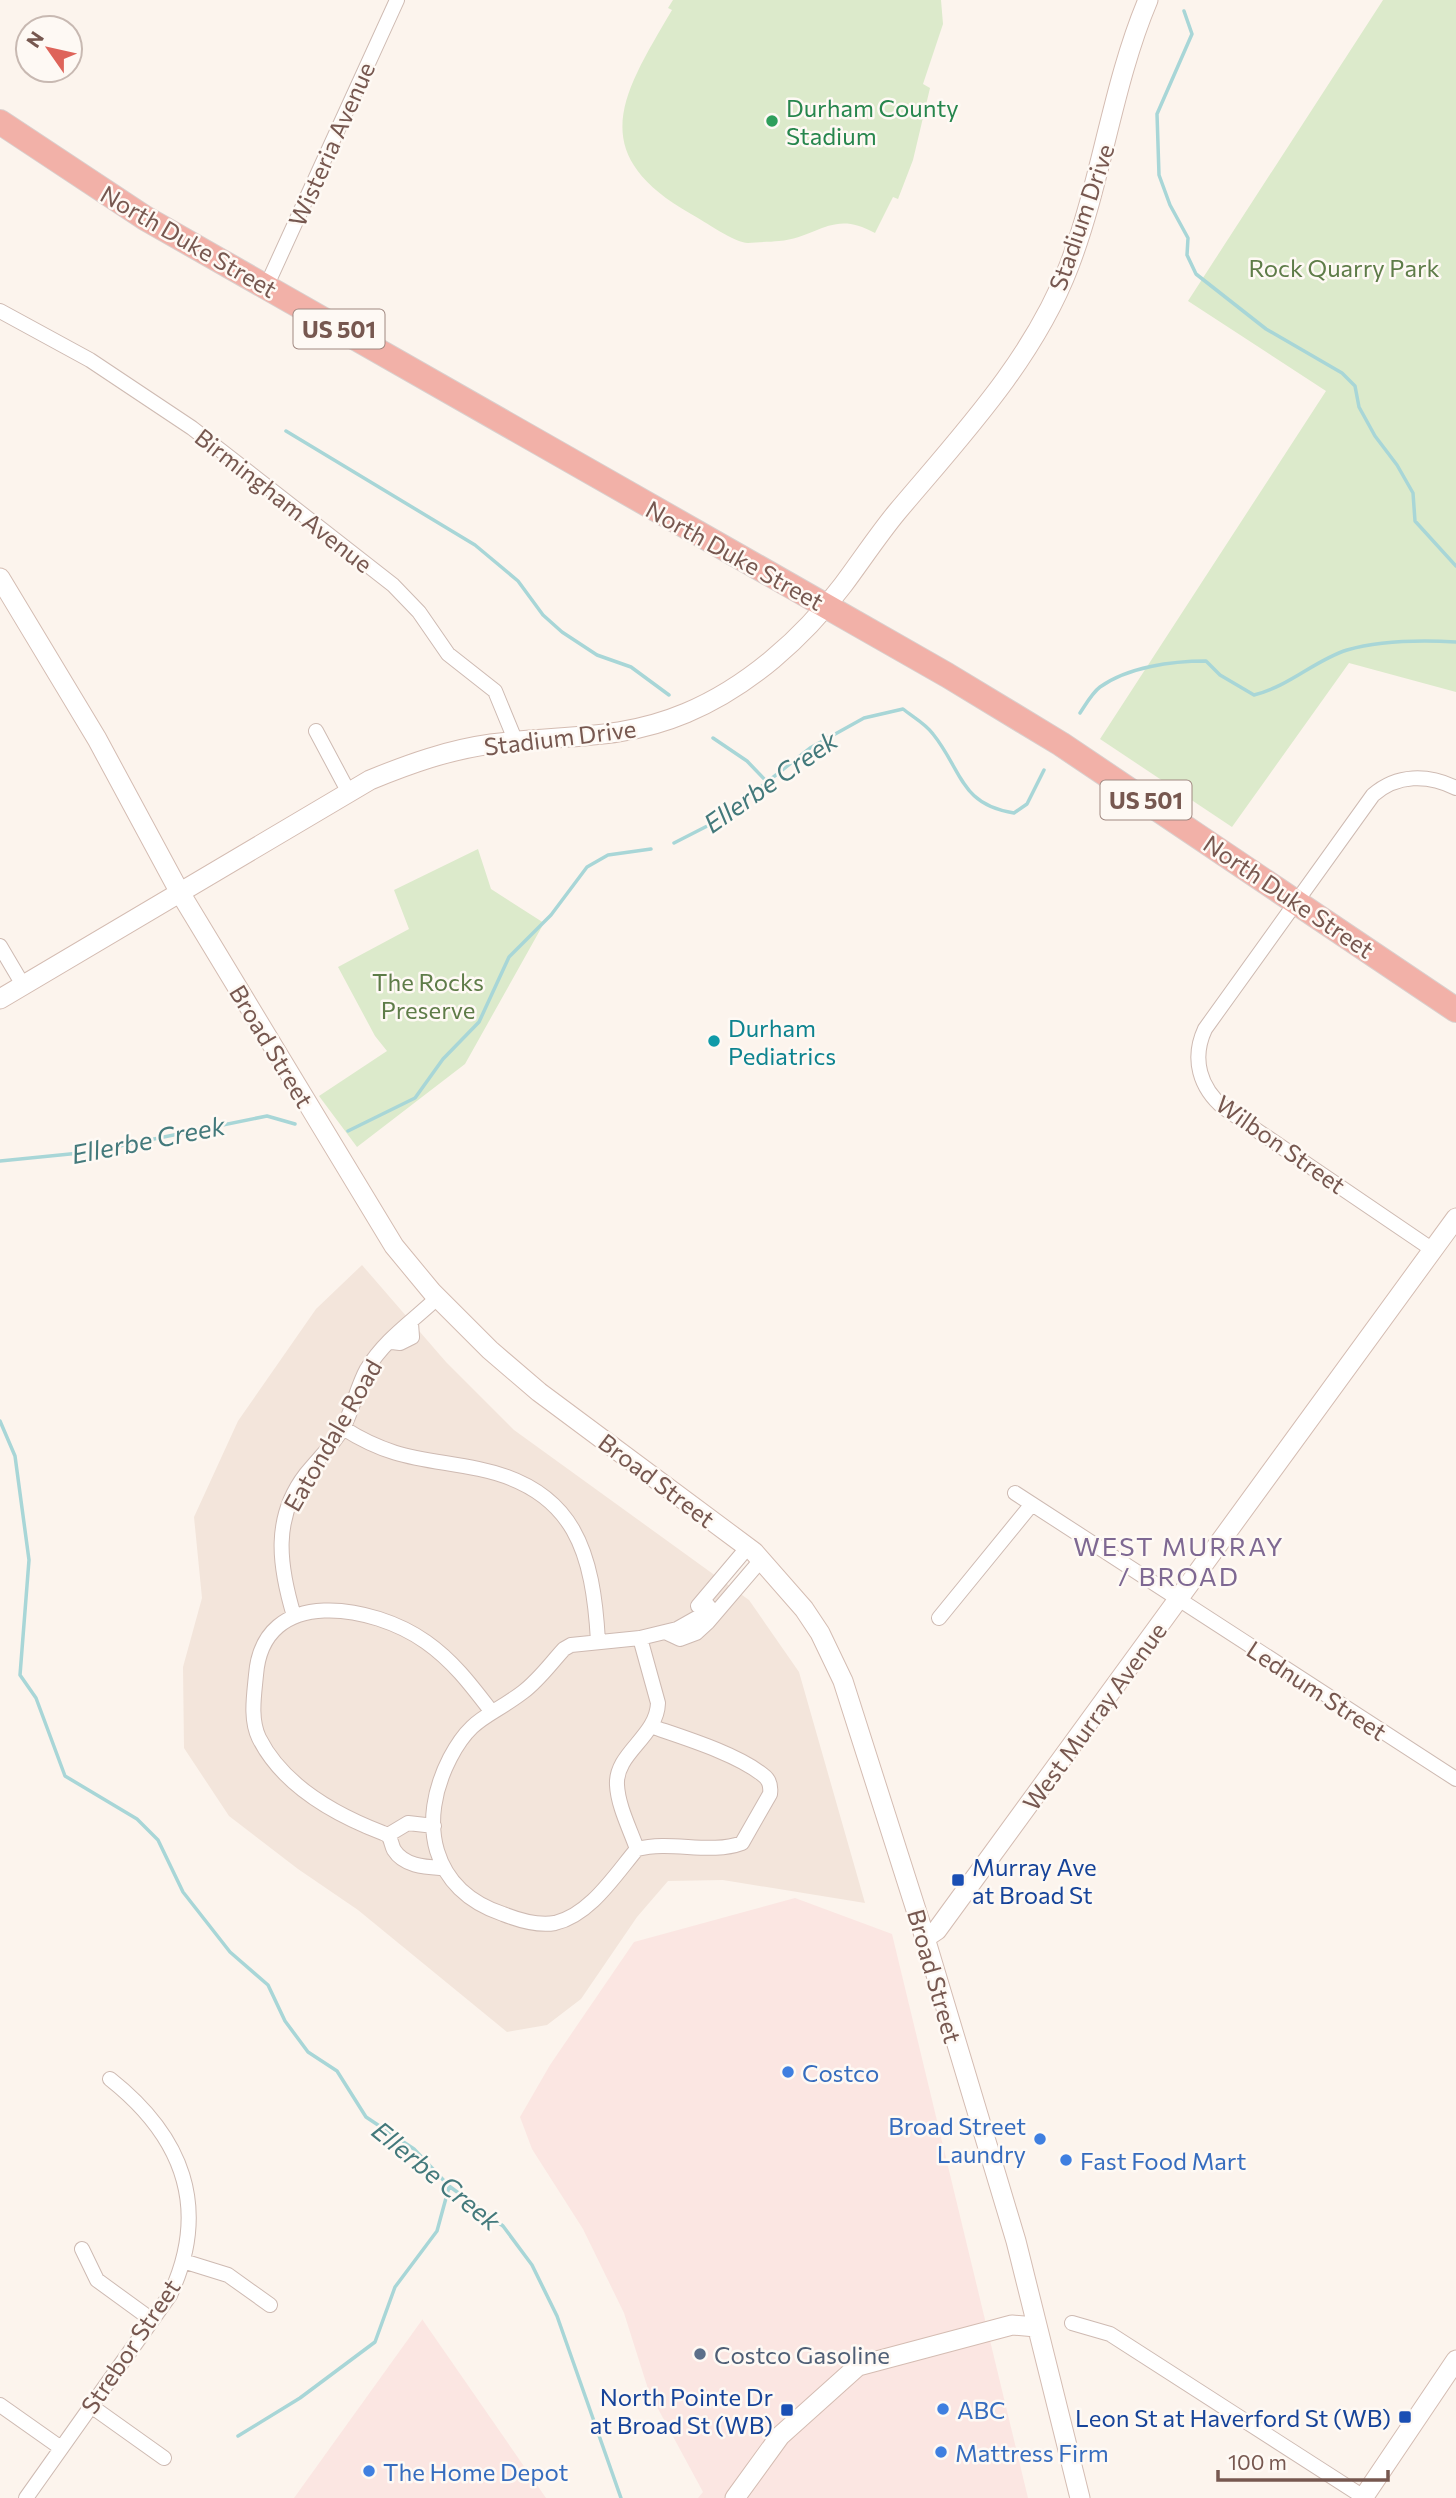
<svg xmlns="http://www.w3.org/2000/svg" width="1456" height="2498" font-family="Commissioner,sans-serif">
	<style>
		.residential { fill: #f3e5db }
		.commercial { fill: #fbe6e2 }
		.green { fill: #dceacb }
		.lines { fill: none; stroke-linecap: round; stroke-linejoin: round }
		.stream { stroke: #a8d6d7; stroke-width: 3.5 }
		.street-casing { stroke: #cebab2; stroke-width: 16 }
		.secondary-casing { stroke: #d4bcb2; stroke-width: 21 }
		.highway-casing { stroke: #d9d0ce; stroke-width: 26 }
		.street { stroke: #fff; stroke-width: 14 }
		.secondary { stroke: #fff; stroke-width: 19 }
		.highway { stroke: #f2b1a8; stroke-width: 24 }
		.leisure-dot { fill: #2e9e5b; stroke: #fef9f4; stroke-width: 2.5 }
		.culture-dot { fill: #0f9aa8; stroke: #fef9f4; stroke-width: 2.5 }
		.transit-dot { fill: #1a4fb4; stroke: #fef9f4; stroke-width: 2.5 }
		.shop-dot { fill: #3f7fe0; stroke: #fef9f4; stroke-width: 2.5 }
		.service-dot { fill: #5c6f8a; stroke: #fef9f4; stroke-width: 2.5 }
		.labels { text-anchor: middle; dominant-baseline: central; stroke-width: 5; stroke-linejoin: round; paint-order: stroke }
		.shield { fill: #fef9f4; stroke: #a08881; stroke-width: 2 }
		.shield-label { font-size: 23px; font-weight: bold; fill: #775850 }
		.leisure-label { font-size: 24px; fill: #27864d; stroke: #fef9f4; text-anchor: start }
		.street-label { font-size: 24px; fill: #775850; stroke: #fef9f4 }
		.park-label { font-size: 24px; fill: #5e7c48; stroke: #fef9f4 }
		.culture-label { font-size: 24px; fill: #0d838f; stroke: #fef9f4; text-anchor: start }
		.transit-label { font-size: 24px; fill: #164399; stroke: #fef9f4; text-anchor: end }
		.shop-label { font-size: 24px; fill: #366cbe; stroke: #fef9f4; text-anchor: start }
		.service-label { font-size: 24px; fill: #4e5e75; stroke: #fef9f4; text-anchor: start }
		.water-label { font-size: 26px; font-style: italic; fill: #43797b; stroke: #fef9f4 }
		.neighbourhood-label { font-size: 26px; letter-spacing: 2px; fill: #7e6892; stroke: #fef9f4 }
	</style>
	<rect width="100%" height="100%" fill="#fcf4ed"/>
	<path class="residential" d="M362,1265L446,1362L514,1430L749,1600L799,1672L865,1903L723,1880L668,1881L637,1917L581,1999L547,2025L507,2032L358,1910L298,1869L229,1816L184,1748L183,1667L202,1598L194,1517L238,1421L316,1309Z"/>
	<path class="commercial" d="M795,1898L892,1934L1028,2498H698L703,2492L649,2392L624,2313L583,2229L532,2149L520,2117L550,2065L634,1942Z
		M422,2319L546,2498H294L422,2320Z"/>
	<path class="green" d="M673,0H941L943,24L923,84L930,88L913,160L898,199L893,197L875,233C833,209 819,237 779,241C770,242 757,242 748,243C735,243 704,221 691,214C584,153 622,95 672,10L668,8Z
		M1383,0H1456V692L1349,663L1232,827L1100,739L1326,391L1188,301Z
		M478,849L491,889L544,923L465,1064L357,1147L319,1096L387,1051L375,1036L338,967L409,929L394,890Z"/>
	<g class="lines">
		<path class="stream" d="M1184,11L1192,34L1157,114L1159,175L1170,205L1188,238L1187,255L1196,274L1266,329L1342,373L1355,386L1359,407L1375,436L1397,465L1413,493L1415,521L1456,566
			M286,431L475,545L518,581L543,615L562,632L597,655L631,667L669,695
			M1080,713C1086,704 1092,693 1100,687C1128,667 1172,661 1206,661L1220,675L1254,695C1290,686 1315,660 1347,650C1382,640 1420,640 1456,642
			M713,738L747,761L768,783
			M674,843L719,820L810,748L864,718L903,709C913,717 926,724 933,734C962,770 960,805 1014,813L1027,804L1044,770
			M348,1131L415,1098L443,1059L479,1022L509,957L551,915L587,867L608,855L651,849
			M0,1161L90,1152L267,1116L295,1124
			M0,1421L15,1456L29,1560L20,1675L36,1698L65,1776L137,1819L158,1840L183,1892L230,1952L268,1985L285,2021L308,2052L337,2071L366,2117L414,2149L449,2186L503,2226L532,2265L557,2316L621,2498
			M238,2436L300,2398L375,2342L395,2287L437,2231L449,2187"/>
		<g class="street-casing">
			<path id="street" d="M266,287L397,0
				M0,311L90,360L192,428L393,585L419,612L448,654L495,691L516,742
				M316,731L348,791
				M0,946L23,985
				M1433,1250L1224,1108C1200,1088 1191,1059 1205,1029L1373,795C1397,774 1428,774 1456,788
				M392,1342L400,1343L412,1337L411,1323
				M343,1428C393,1460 424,1458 479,1469C576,1489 593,1554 598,1641
				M1015,1493L1456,1779
				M698,1606L747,1548
				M294,1616C279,1566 272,1518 306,1474C318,1459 333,1445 343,1428C353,1409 357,1387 367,1369C385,1339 413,1321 437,1298
				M939,1618L1032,1504
				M665,1632L680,1639L696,1633L708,1622L761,1560
				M640,1638L658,1703C657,1737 615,1753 617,1785C618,1806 630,1829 637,1849C615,1875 590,1915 555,1923C538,1926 518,1920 503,1914C431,1890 417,1822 450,1758C472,1716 489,1718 523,1692C539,1680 551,1663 564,1649L571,1645L640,1638L677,1629L700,1616L705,1602L714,1613
				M388,1835L408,1823L434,1826
				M637,1849C672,1840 710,1855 742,1843L770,1794C771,1787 770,1780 763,1775C737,1754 685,1738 653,1727
				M441,1868C425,1867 404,1866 394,1850C390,1842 392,1836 383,1833C336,1815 283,1786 259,1738C250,1719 254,1696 256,1675C263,1584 374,1605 426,1642C453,1661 471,1685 491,1711
				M82,2249L97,2280L152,2320
				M183,2261L228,2275L270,2305
				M1072,2323L1110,2334L1365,2498
				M0,2405L61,2448
				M91,2406L164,2458
				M26,2498L170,2295C211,2207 182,2136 110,2079"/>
		</g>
		<g class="secondary-casing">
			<path id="secondary" d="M0,578L97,739L179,891L394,1246L432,1292L490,1350L539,1392L754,1552L804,1609L820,1633L843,1681L925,1938L1016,2241L1080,2498
				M0,999L370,780C409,764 448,750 491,744C561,734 617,742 686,713C748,687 803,638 843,585C861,561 878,535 897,512C961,436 1033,360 1069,266C1102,180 1112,85 1148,0
				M925,1938L937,1930L1456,1218
				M735,2498L780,2436L858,2366L1012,2325L1036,2327
				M1363,2498L1456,2360"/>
		</g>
		<g class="highway-casing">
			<path id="highway" d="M0,122L145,218L947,675L1061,744L1456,1010"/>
		</g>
		<use href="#street" class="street"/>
		<use href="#secondary" class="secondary"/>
		<use href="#highway" class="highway"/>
	</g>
	<circle class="leisure-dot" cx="772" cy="121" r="7"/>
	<circle class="culture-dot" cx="714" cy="1041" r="7"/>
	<g class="transit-dot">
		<rect x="951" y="1873" width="14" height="14" rx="3.5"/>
		<rect x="780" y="2403" width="14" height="14" rx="3.5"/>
		<rect x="1398" y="2410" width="14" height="14" rx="3.5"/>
	</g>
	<g class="shop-dot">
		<circle cx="788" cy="2072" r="7"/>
		<circle cx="1040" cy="2139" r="7"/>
		<circle cx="1066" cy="2160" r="7"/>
		<circle cx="943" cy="2409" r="7"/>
		<circle cx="941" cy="2452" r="7"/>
		<circle cx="369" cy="2471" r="7"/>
	</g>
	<circle class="service-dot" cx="700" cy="2354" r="7"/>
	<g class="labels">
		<g class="shield">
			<rect x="293.5" y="309.5" width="91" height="39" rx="5"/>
			<rect x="1100.5" y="780.5" width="91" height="39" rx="5"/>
		</g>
		<g class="shield-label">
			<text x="339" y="329">US 501</text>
			<text x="1146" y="800">US 501</text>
		</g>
		<g class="leisure-label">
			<text x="786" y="107">Durham County<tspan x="786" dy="28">Stadium</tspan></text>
		</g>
		<g class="street-label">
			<text transform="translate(331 144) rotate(-66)">Wisteria Avenue</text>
			<text transform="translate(1081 217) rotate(-71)">Stadium Drive</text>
			<text transform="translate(189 241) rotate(30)">North Duke Street</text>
			<text transform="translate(284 500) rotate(38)">Birmingham Avenue</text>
			<text transform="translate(735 555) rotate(29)">North Duke Street</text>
			<text transform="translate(560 737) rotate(-7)">Stadium Drive</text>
			<text transform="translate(1289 896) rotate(34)">North Duke Street</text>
			<text transform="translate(272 1046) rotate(59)">Broad Street</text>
			<text transform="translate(1281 1144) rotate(35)">Wilbon Street</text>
			<text transform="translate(332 1435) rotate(-60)">Eatondale Road</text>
			<text transform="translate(657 1480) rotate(37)">Broad Street</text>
			<text transform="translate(1317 1690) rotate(33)">Lednum Street</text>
			<text transform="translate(1094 1716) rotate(-54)">West Murray Avenue</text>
			<text transform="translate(935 1976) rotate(74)">Broad Street</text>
			<text transform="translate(130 2346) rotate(-56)">Strebor Street</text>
		</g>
		<g class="park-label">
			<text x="1344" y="267">Rock Quarry Park</text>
			<text x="428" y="981">The Rocks<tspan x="428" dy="28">Preserve</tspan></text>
		</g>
		<g class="culture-label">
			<text x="728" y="1027">Durham<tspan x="728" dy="28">Pediatrics</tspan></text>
		</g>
		<g class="transit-label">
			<text x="972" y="1866" text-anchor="start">Murray Ave<tspan x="972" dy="28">at Broad St</tspan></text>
			<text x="773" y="2396">North Pointe Dr<tspan x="773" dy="28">at Broad St (WB)</tspan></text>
			<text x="1391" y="2417">Leon St at Haverford St (WB)</text>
		</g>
		<g class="shop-label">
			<text x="802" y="2072">Costco</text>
			<text x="1026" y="2125" text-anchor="end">Broad Street<tspan x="1026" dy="28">Laundry</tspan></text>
			<text x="1080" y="2160">Fast Food Mart</text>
			<text x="957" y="2409">ABC</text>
			<text x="955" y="2452">Mattress Firm</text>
			<text x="383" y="2471">The Home Depot</text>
		</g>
		<g class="service-label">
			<text x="714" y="2354">Costco Gasoline</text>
		</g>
		<g class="water-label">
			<text transform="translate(770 781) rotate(-35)">Ellerbe Creek</text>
			<text transform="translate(148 1139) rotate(-11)">Ellerbe Creek</text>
			<text transform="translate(437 2175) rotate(39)">Ellerbe Creek</text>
		</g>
		<g class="neighbourhood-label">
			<text x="1179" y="1545">WEST MURRAY<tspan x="1179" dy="30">/ BROAD</tspan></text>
		</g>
	</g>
	<g transform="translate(49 49) rotate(304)"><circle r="33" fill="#fef9f4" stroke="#c8b9b2" stroke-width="2"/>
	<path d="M0-5L12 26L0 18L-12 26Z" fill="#de645a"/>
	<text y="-10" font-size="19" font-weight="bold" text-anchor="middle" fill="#775850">N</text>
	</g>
	<path d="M1218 2470v10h170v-10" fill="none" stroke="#775850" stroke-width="3.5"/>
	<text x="1228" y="2470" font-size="21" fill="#775850" stroke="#fef9f4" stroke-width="5" paint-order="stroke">100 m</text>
</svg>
